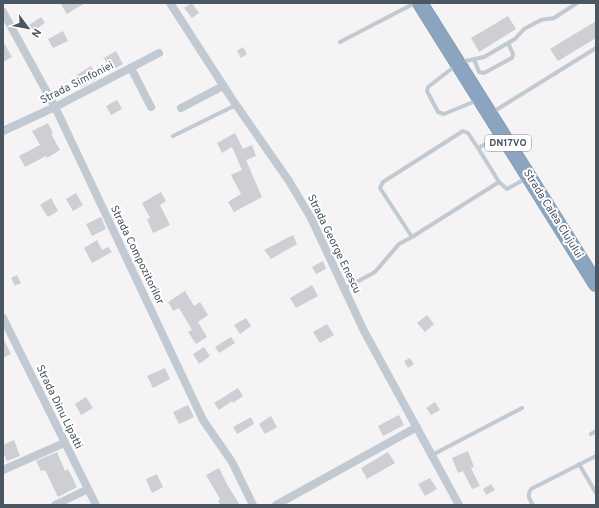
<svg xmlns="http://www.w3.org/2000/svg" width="599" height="508" font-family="Overpass,sans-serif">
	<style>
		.building { fill: #cdcfd5 }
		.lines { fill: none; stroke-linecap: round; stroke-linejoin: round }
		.highway-casing { stroke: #7690ad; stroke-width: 16 }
		.lane { stroke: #c1cad2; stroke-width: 4 }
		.street { stroke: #c1cad2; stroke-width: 8 }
		.highway { stroke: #8ba5c1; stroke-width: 15 }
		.labels { text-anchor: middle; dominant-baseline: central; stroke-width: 4; stroke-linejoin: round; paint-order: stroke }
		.shield { fill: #fff; stroke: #808990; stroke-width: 1 }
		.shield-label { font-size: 10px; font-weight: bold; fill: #4a5661 }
		.street-label { font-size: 11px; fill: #4a5661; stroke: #fff }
	</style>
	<rect width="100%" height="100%" fill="#f5f3f3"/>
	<path class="building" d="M60,3H85L67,14Z
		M192,3L199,13L192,18L184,8Z
		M508,16L516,29L479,52L471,38Z
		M41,17L45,23L33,31L29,25Z
		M596,21V38L558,61L550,49Z
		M63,31L68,41L53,48L48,39Z
		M3,41L12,57L3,62Z
		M243,47L247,54L241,58L237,51Z
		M116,51L123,64L111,71L104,58Z
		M91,66L98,78L82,87L75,76Z
		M117,100L122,109L111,115L106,106Z
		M48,123L53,133L51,134L60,150L47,158L46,156L25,167L19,156L40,145L32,131Z
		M235,133L243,149L252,145L256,156L246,160L262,197L234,212L228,202L241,194L231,175L242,170L232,147L222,153L217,143Z
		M161,192L166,201L160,205L170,225L153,233L147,219L150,218L142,203Z
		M76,193L83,205L73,211L66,199Z
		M51,198L58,211L48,217L40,205Z
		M101,217L106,229L92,236L86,224Z
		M293,235L297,244L271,259L264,250Z
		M97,240L102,250L108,247L112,252L92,263L84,248Z
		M323,261L326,269L316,274L312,267Z
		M17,275L21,283L15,286L11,278Z
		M312,285L318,296L296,308L290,298Z
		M185,291L194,306L200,302L208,315L198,322L207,337L196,344L188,332L192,330L179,308L173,311L168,302Z
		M427,315L434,324L425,332L417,323Z
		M246,318L251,326L240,334L234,325Z
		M327,324L334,335L320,343L313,332Z
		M231,337L235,343L219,353L215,347Z
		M3,338L11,354L3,358Z
		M204,347L210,356L199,364L193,354Z
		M410,358L414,364L408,368L404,361Z
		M165,368L170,379L153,388L147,376Z
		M238,388L243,396L233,403L232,401L219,410L214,403Z
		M86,397L93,408L81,415L75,404Z
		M435,402L440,410L431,415L426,408Z
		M188,405L194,417L179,424L173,412Z
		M399,415L404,425L383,436L378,426Z
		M271,416L277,427L265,434L259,424Z
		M251,417L254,424L237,434L233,427Z
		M14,440L20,456L7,461L3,452V445Z
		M468,451L474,467L471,468L480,486L472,489L463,471L458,473L452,458Z
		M57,452L65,471L68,469L77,487L58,497L45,470L41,471L36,461Z
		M388,452L395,463L367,479L361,468Z
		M219,468L228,486L240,505H221L218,501L220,499L206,475Z
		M157,474L163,487L152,493L146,479Z
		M430,478L437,489L425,496L418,484Z
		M491,484L495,490L486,495L483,489Z"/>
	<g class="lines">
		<g class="highway-casing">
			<path id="highway" d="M420,3L596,284"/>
		</g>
		<path class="lane" d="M340,42L415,3
			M474,59L479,72L484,73L512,58L513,54L508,43
			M461,62L484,57L515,39L524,29L541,20L554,18L577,3
			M455,66L428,87L427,91L438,112L444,114L478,100
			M493,112L596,48
			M173,136L236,105
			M501,136L478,148L499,182L507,189L527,178
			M478,148L468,133L463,131L383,182L380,188L412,237L499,182
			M344,289L375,272L399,244L412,237
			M591,434L596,431
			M432,455L522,408
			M579,464L596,493
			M533,505C529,499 527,495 531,489L596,456"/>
		<path class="street" d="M170,3L232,99L289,181L311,218L364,331L459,505
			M3,12L55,107L203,420L232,462L253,505
			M131,68L151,107
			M181,108L223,86
			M3,131L55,107L159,53
			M3,318L96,505
			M3,470L64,443
			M55,505L88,489
			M276,505L417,427"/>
		<use href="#highway" class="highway"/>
	</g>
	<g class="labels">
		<rect class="shield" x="485" y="135" width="46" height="16" rx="3"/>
		<g class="shield-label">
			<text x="508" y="143">DN17VO</text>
		</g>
		<g class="street-label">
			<text transform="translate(77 83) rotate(-27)">Strada Simfoniei</text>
			<text transform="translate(553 214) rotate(58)">Strada Calea Clujului</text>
			<text transform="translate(334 244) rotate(64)">Strada George Enescu</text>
			<text transform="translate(137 255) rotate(64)">Strada Compozitorilor</text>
			<text transform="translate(59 407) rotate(64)">Strada Dinu Lipatti</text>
		</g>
	</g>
	<rect width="599" height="508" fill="none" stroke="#4a5661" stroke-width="8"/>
	<g transform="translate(28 28) rotate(122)" stroke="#ffffff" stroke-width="3" paint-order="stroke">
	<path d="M0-3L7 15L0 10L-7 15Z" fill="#4a5661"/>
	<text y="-6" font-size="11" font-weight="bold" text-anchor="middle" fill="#4a5661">N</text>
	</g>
</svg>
